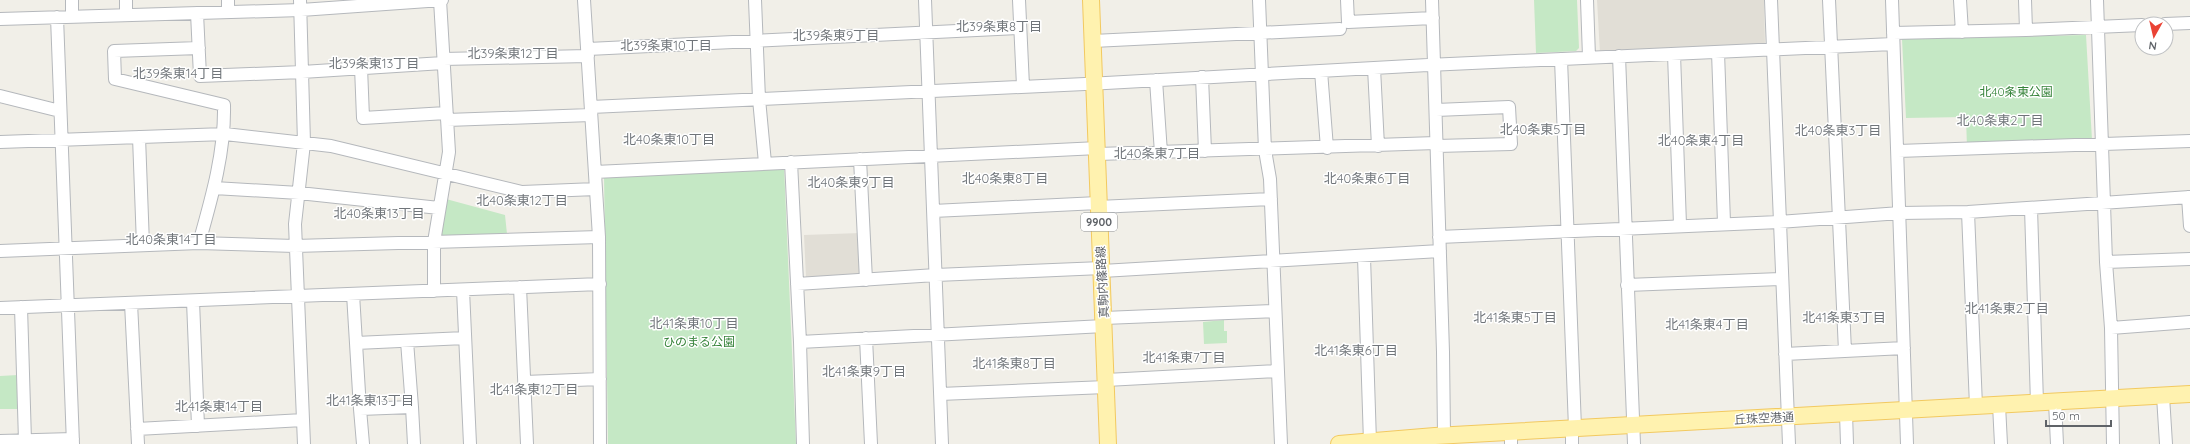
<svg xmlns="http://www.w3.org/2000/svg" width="2190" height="444" font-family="Quicksand,'Noto Sans JP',sans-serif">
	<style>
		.education { fill: #e1ded6 }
		.green { fill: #c5e8c5 }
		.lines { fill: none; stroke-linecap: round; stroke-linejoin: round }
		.minor-casing { stroke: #b5b8bc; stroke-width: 14 }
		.major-casing { stroke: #f2c960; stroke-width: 18 }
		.minor { stroke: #fff; stroke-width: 12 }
		.major { stroke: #fff2af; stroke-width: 16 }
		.labels { text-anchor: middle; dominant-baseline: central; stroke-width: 3; stroke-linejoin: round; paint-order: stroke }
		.shield { fill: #fff; stroke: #8f9295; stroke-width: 1 }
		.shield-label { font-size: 11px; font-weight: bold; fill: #5f6368 }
		.park-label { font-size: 12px; fill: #348238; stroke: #fff }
		.street-label { font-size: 12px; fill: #5f6368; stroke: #fff }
		.neighbourhood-label { font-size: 13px; fill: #70757a; stroke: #fff }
	</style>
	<rect width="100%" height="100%" fill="#f1efe8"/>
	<path class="education" d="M1597,0H1764L1765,46L1600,53Z
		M860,233L861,274L806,277L804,235Z"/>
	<path class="green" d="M1534,0H1577L1579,48L1576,51L1536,53Z
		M2086,35L2092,140L1967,148L1966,117L1906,118L1902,39Z
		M784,166L796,444H608L604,175Z
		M446,199L505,215L507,234L442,236L440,233Z
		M1224,320V331H1227V343L1204,344L1203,322Z
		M18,375L19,409H0V376Z"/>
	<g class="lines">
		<g class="minor-casing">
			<path id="minor" d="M72,0V17
				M126,0V15
				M228,0V12
				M300,0L304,143L295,224L304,444
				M584,0L599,237L600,444
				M755,0L759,99L765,163
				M925,0L942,444
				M1019,0L1023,86
				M1259,0L1265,150L1270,179L1281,444
				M1347,0L1348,22L1433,18
				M1432,0L1443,352L1444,435
				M1587,0L1589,57
				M1771,0L1789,444
				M1829,0L1845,351
				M1892,0L1907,444
				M1960,0L1962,32
				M2025,0L2026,30
				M2097,0L2106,262L2111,328L2113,444
				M197,13L200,76L302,72L443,63
				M57,17L73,444
				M0,19L301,10L442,0
				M2165,24L2190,23
				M1893,33L2026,30L2142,25
				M1093,41L1340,29
				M588,49L1020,28
				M1718,52L1724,223
				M1674,54L1680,225
				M1619,56L1634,444
				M443,59L588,56
				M1561,59L1575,428
				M361,67L363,118L446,113
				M1374,68L1378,146
				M1321,71L1327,148
				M1202,77L1205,151
				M1156,80L1161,153
				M0,96L60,111
				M591,107L1106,83L1428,65L1893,44
				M1436,110L1509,107L1511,144L1437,146
				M447,120L591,115
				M139,137L143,245
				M0,142L225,134L331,146L522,192L596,189
				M1898,151L2190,141
				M1098,154L1436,143
				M860,159L866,280
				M791,162L800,342L803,444
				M595,172L1098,148
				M214,188L299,193L439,208
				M2188,197L2190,226
				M1098,207L1271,199
				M2031,208L2037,403
				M933,211L1098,203
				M1968,212L1976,406
				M1439,237L1779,222L1900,213L1968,212L2190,197
				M199,243L295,246L599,237
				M0,251L199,243C212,197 225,152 224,105L115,79L114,51L199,48
				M1364,257L1370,442
				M2106,262L2190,259
				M1102,271L1440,251
				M797,284L936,275L1102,268
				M1627,285L1782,279
				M520,287L527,444
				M463,290L470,444
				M434,291V242L449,152L440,0
				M353,294L360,409L412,407L407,341
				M193,301L198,426
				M131,303L138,444
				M21,307L25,441
				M0,308L600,284
				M1104,318L1275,311
				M2111,328L2190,322
				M866,338L871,444
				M800,342L1104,326
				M356,343L465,338
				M1785,354L1904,348
				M1106,380L1277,371
				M525,382L600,379
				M940,394L1106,387
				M2163,396L2166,444
				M2055,402L2057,444
				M1999,405L2001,444
				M412,407L414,444
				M360,409L363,444
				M1846,413L1847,444
				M1572,428V444
				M137,429L303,420
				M1511,432V444
				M0,441L73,439"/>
		</g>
		<g class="major-casing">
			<path id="major" d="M1091,0L1108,444
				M1339,444L1435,436L2190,394"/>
		</g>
		<use href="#minor" class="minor"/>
		<use href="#major" class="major"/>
	</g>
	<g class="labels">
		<rect class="shield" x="1081" y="213" width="36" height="18" rx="3"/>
		<g class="shield-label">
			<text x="1099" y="222">9900</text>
		</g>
		<g class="park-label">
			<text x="2016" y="91">北40条東公園</text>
			<text x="699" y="341">ひのまる公園</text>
		</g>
		<g class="street-label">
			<text transform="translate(1102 282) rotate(-93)">真駒内篠路線</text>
			<text transform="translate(1764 418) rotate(-3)">丘珠空港通</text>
		</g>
		<g class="neighbourhood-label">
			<text x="999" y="26">北39条東8丁目</text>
			<text x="836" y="35">北39条東9丁目</text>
			<text x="666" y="45">北39条東10丁目</text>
			<text x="513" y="53">北39条東12丁目</text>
			<text x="374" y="63">北39条東13丁目</text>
			<text x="178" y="73">北39条東14丁目</text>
			<text x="2000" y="120">北40条東2丁目</text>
			<text x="1543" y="129">北40条東5丁目</text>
			<text x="1838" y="130">北40条東3丁目</text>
			<text x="669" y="139">北40条東10丁目</text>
			<text x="1701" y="140">北40条東4丁目</text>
			<text x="1157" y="153">北40条東7丁目</text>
			<text x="1005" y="178">北40条東8丁目</text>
			<text x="1367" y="178">北40条東6丁目</text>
			<text x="851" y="182">北40条東9丁目</text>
			<text x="522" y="200">北40条東12丁目</text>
			<text x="379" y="213">北40条東13丁目</text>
			<text x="171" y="239">北40条東14丁目</text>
			<text x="2007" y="308">北41条東2丁目</text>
			<text x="1515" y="317">北41条東5丁目</text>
			<text x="1844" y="317">北41条東3丁目</text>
			<text x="694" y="323">北41条東10丁目</text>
			<text x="1707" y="324">北41条東4丁目</text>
			<text x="1356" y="350">北41条東6丁目</text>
			<text x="1184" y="357">北41条東7丁目</text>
			<text x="1014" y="363">北41条東8丁目</text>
			<text x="864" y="371">北41条東9丁目</text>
			<text x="534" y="389">北41条東12丁目</text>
			<text x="370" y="400">北41条東13丁目</text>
			<text x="219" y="406">北41条東14丁目</text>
		</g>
	</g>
	<g transform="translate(2154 36) rotate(188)"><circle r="19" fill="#ffffff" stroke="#bfc1c3"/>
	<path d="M0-3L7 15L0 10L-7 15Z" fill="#ea4335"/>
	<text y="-6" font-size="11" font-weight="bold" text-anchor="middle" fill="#5f6368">N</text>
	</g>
	<path d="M2046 420v6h65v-6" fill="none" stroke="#5f6368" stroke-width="2"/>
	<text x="2052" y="420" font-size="12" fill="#5f6368" stroke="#ffffff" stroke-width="3" paint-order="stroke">50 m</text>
</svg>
